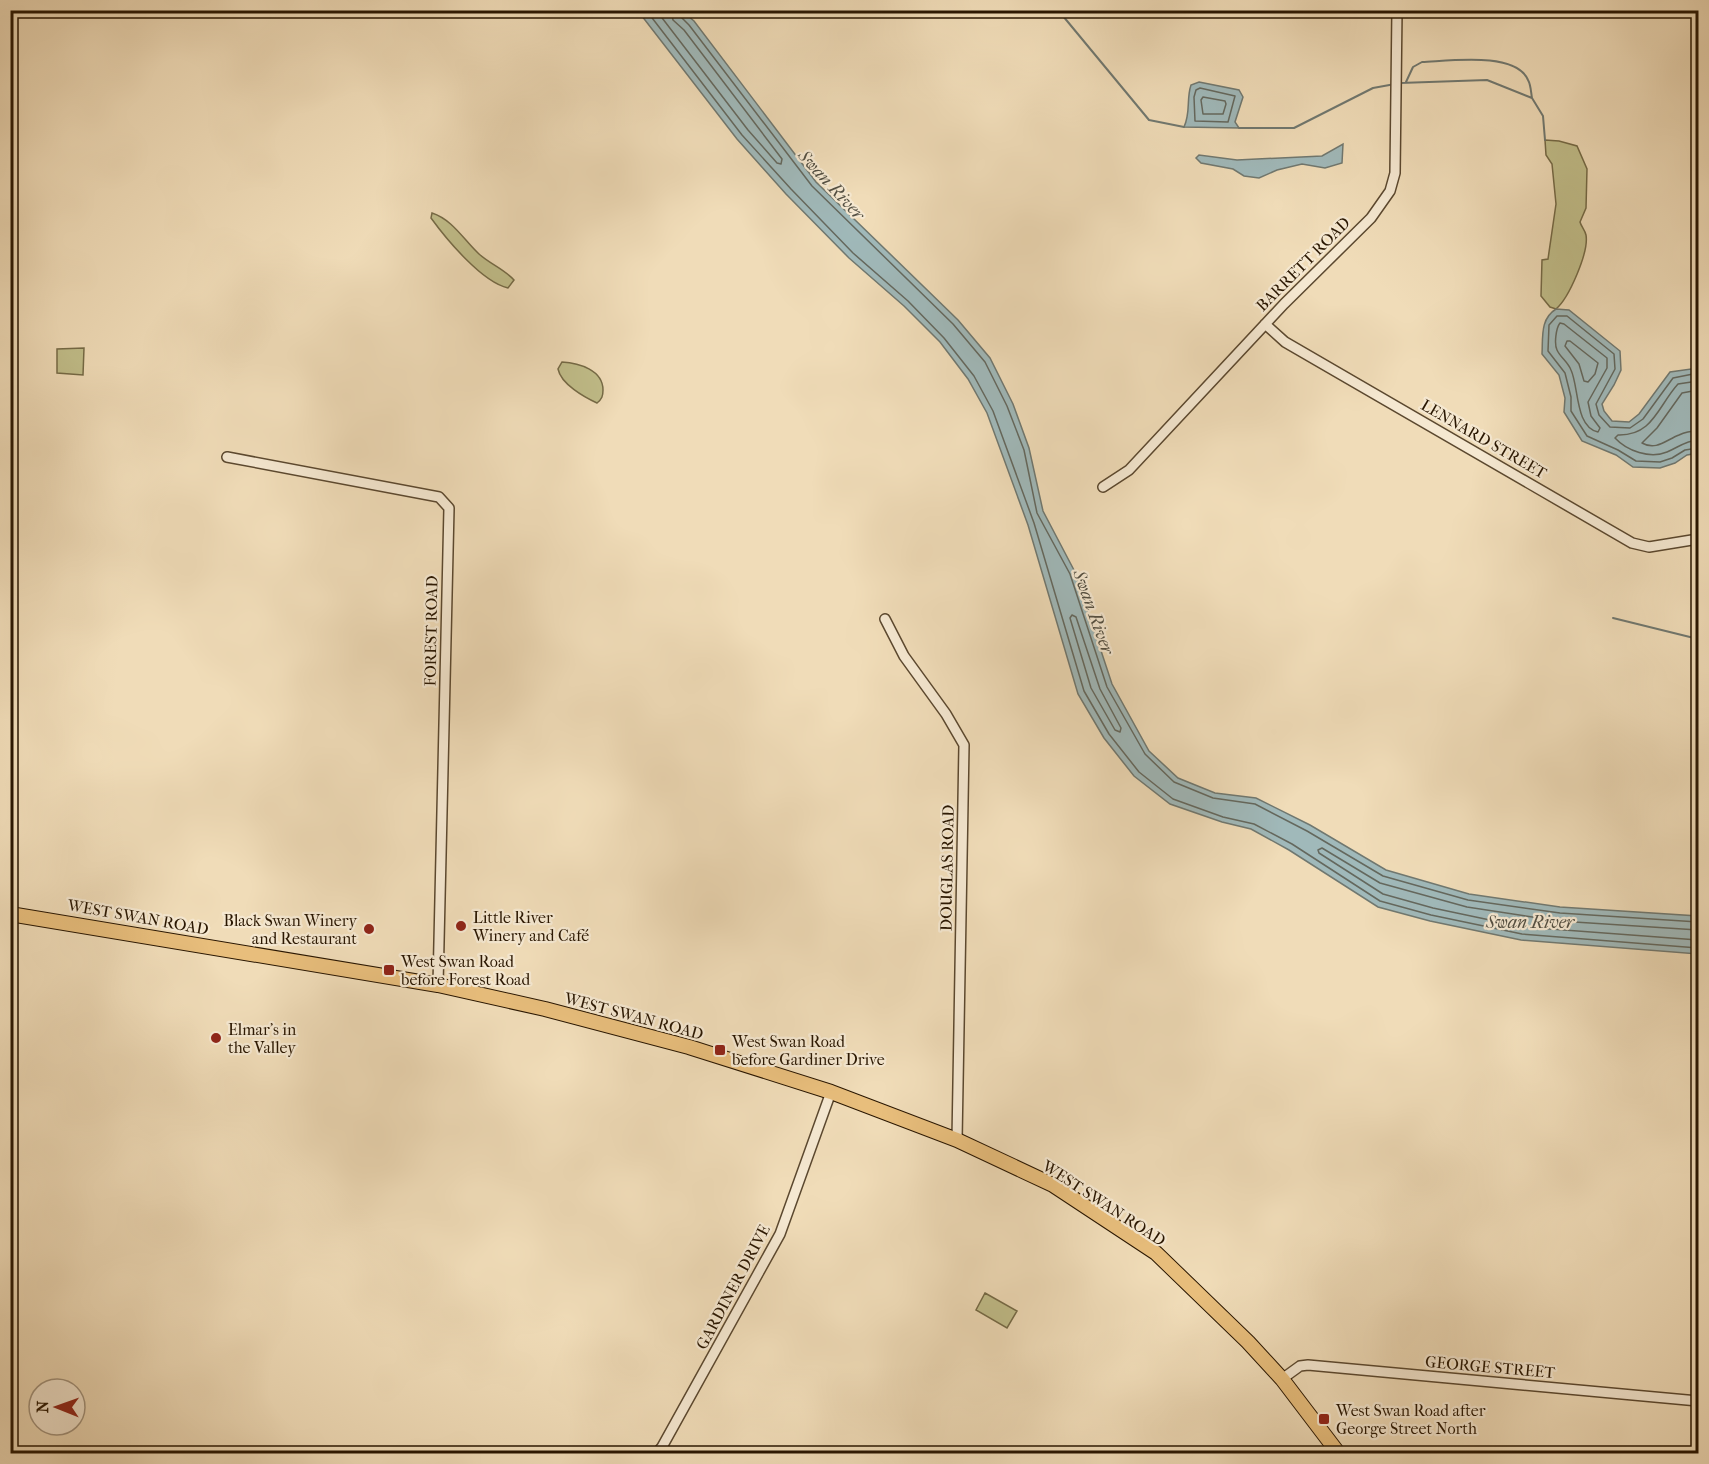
<svg xmlns="http://www.w3.org/2000/svg" width="1709" height="1464" font-family="'IM FELL French Canon',serif">
	<style>
		.green { fill: #c1be8a; stroke: #756a46; stroke-width: 1.5 }
		.water { fill: #a0b9ba; stroke: #707870; stroke-width: 1.5 }
		.lines { fill: none; stroke-linecap: round; stroke-linejoin: round }
		.shore { stroke: #64685e; stroke-width: 1.5 }
		.stream { stroke: #707870; stroke-width: 2 }
		.street-casing { stroke: #5b482f; stroke-width: 12 }
		.primary-casing { stroke: #291601; stroke-width: 16 }
		.street { stroke: #f5e8d1; stroke-width: 9 }
		.primary { stroke: #e8be7c; stroke-width: 14 }
		.poi-dot { fill: #8f2418; stroke: #f5e8d1; stroke-width: 2 }
		.labels { text-anchor: middle; dominant-baseline: central; stroke-width: 4.5; stroke-linejoin: round; paint-order: stroke }
		.street-label { font-size: 16px; fill: #291601; stroke: #f5e8d1 }
		.poi-label { font-size: 16px; fill: #291601; stroke: #f5e8d1; text-anchor: start }
		.water-label { font-size: 18px; font-style: italic; fill: #534f42; stroke: #f5e8d1 }
	</style>
	<rect width="100%" height="100%" fill="#f0dcb8"/>
	<filter id="stains"><feTurbulence type="fractalNoise" baseFrequency=".00333" numOctaves="4"/><feColorMatrix values="0 0 0 0 .2 0 0 0 0 .09 0 0 0 0 .02 0 0 0 .5 -.17"/></filter>
	<radialGradient id="worn" r=".72"><stop offset=".6" stop-color="#630" stop-opacity="0"/><stop offset="1" stop-color="#630" stop-opacity=".3"/></radialGradient>
	<path class="green" d="M1545,140L1559,141L1577,146L1587,169L1586,208L1580,222C1581,226 1585,230 1586,235C1589,252 1569,298 1556,309L1550,307L1541,296L1542,260L1548,259L1556,204L1552,164L1546,155Z
		M432,213C453,220 463,239 479,254C490,264 504,269 514,280L508,288C482,282 447,240 431,218Z
		M84,348L83,375L57,373V349Z
		M562,362C579,363 603,370 603,390C603,396 602,399 597,403C584,397 561,384 558,369Z
		M985,1293L1017,1311L1007,1328L976,1310Z"/>
	<path class="water" d="M638,11H682L694,21L816,182L958,320L990,358L1013,404L1029,448L1043,511L1075,572L1112,684L1149,751L1178,778L1215,793L1256,798L1310,825L1386,870L1469,894L1560,907L1698,916V954L1521,940L1430,921L1378,907L1289,850L1251,829L1222,822L1170,804L1134,776L1104,738L1078,694L1028,525L987,413L968,379L940,342L904,306L849,258L786,194L737,139Z
		M1199,82L1239,90L1243,97L1235,122L1239,128L1184,127C1191,112 1186,100 1191,85Z
		M1343,144L1342,163L1325,168L1302,164L1277,170L1259,178L1244,176L1233,169L1201,163L1196,158L1199,155L1237,160L1322,156Z
		M1556,309L1569,310L1620,351L1621,370L1614,385L1602,404L1604,411L1612,421L1629,422L1639,414L1670,372L1698,368V453L1687,455L1675,463L1660,468L1633,467L1616,455L1582,441L1564,412L1565,398L1559,375L1542,354C1543,337 1540,319 1556,309Z"/>
	<g class="lines">
		<path class="shore" d="M646,10L742,135L791,189L853,253L908,301L944,338L974,376L993,411L1034,523L1084,691L1109,734L1139,772L1173,799L1223,817L1254,824L1292,844L1380,901L1431,915L1522,934L1698,948
			M656,10L748,130L777,163L781,164L782,159L684,30L673,20L671,10
			M679,10L680,16L689,25L812,186L953,324L985,362L1007,406L1024,450L1037,513L1070,574L1107,687L1145,754L1174,782L1213,798L1255,804L1307,831L1383,876L1468,900L1560,913L1698,922
			M1200,88L1235,96L1228,122L1195,121L1194,97L1196,90Z
			M1203,97L1225,101L1226,104L1223,114H1203L1201,100Z
			M1560,323L1564,324L1607,358V368L1588,402L1591,416L1600,428L1598,432C1575,427 1579,387 1571,370C1568,362 1560,357 1557,350C1554,344 1556,328 1560,323Z
			M1567,341H1570L1598,363L1595,374L1588,382L1584,381L1579,364L1565,346Z
			M1698,373L1673,378L1643,419L1630,428L1610,427L1599,415L1596,404L1615,369L1614,354L1567,316H1557L1549,325L1548,351L1565,373L1571,397V411L1587,436L1618,450L1636,461L1660,462L1672,458L1685,450L1698,448
			M1698,381L1678,384C1658,406 1653,436 1618,435L1615,438C1627,451 1650,459 1667,452C1679,447 1685,441 1698,440
			M1698,390L1682,393L1657,428L1642,443C1656,451 1666,440 1679,435C1685,432 1692,431 1698,431
			M1072,615L1076,617L1100,689L1121,728L1120,732L1115,730L1091,688L1070,618Z
			M1698,930L1559,921L1467,907L1380,883L1322,848L1318,850L1319,853L1383,894L1433,908L1523,927L1698,940"/>
		<path class="stream" d="M1058,10L1149,120L1184,127
			M1406,82L1413,67L1422,62C1448,61 1516,51 1528,80C1531,85 1531,93 1532,98
			M1400,83L1487,80L1532,98L1543,116L1545,140
			M1239,128H1294L1373,88L1395,84
			M1613,618L1698,639"/>
		<g class="street-casing">
			<path id="street" d="M1265,324L1285,342L1632,543L1649,547L1698,539
				M227,457L439,497L449,508L438,985
				M1103,487L1129,470L1284,304L1371,218L1390,191L1395,173L1397,10
				M885,619L904,656L946,714L964,745L957,1140
				M1282,1379L1300,1366L1308,1365L1698,1401
				M656,1454L662,1447L780,1234L831,1092"/>
		</g>
		<g class="primary-casing">
			<path id="primary" d="M10,914L438,985L545,1009L689,1047L831,1092L957,1140L1053,1185L1156,1253L1248,1342L1282,1379L1339,1454"/>
		</g>
		<use href="#street" class="street"/>
		<use href="#primary" class="primary"/>
	</g>
	<g class="poi-dot">
		<circle cx="461" cy="926" r="6"/>
		<circle cx="369" cy="929" r="6"/>
		<rect x="383" y="964" width="12" height="12" rx="3"/>
		<circle cx="216" cy="1038" r="6"/>
		<rect x="714" y="1044" width="12" height="12" rx="3"/>
		<rect x="1318" y="1413" width="12" height="12" rx="3"/>
	</g>
	<g class="labels">
		<g class="street-label">
			<text transform="translate(1303 264) rotate(-45)">BARRETT ROAD</text>
			<text transform="translate(1484 439) rotate(30)">LENNARD STREET</text>
			<text transform="translate(431 631) rotate(-89)">FOREST ROAD</text>
			<text transform="translate(947 868) rotate(-89)">DOUGLAS ROAD</text>
			<text transform="translate(138 917) rotate(10)">WEST SWAN ROAD</text>
			<text transform="translate(634 1016) rotate(15)">WEST SWAN ROAD</text>
			<text transform="translate(1104 1203) rotate(33)">WEST SWAN ROAD</text>
			<text transform="translate(733 1287) rotate(-62)">GARDINER DRIVE</text>
			<text transform="translate(1490 1367) rotate(5)">GEORGE STREET</text>
		</g>
		<g class="poi-label">
			<text x="473" y="917">Little River<tspan x="473" dy="18">Winery and Café</tspan></text>
			<text x="357" y="920" text-anchor="end">Black Swan Winery<tspan x="357" dy="18">and Restaurant</tspan></text>
			<text x="401" y="961">West Swan Road<tspan x="401" dy="18">before Forest Road</tspan></text>
			<text x="228" y="1029">Elmar's in<tspan x="228" dy="18">the Valley</tspan></text>
			<text x="732" y="1041">West Swan Road<tspan x="732" dy="18">before Gardiner Drive</tspan></text>
			<text x="1336" y="1410">West Swan Road after<tspan x="1336" dy="18">George Street North</tspan></text>
		</g>
		<g class="water-label">
			<text transform="translate(831 185) rotate(47)">Swan River</text>
			<text transform="translate(1093 612) rotate(70)">Swan River</text>
			<text x="1530" y="922">Swan River</text>
		</g>
	</g>
	<rect width="1709" height="1464" fill="none" stroke="#f0dcb8" stroke-width="36"/>
	<rect x="12" y="12" width="1685" height="1440" fill="none" stroke="#291601" stroke-width="3"/>
	<rect x="18" y="18" width="1673" height="1428" fill="none" stroke="#291601" stroke-width="1.5"/>
	<g transform="translate(57 1407) rotate(271)"><circle r="28" fill="#f5e8d1" stroke="#a3947e" stroke-width="1.5"/>
	<path d="M0-4.5L10 22L0 15L-10 22Z" fill="#8f2418"/>
	<text y="-9" font-size="16" font-weight="bold" text-anchor="middle" fill="#291601">N</text>
	</g>
	<rect width="100%" height="100%" filter="url(#stains)"/>
	<rect width="100%" height="100%" fill="url(#worn)"/>
</svg>
